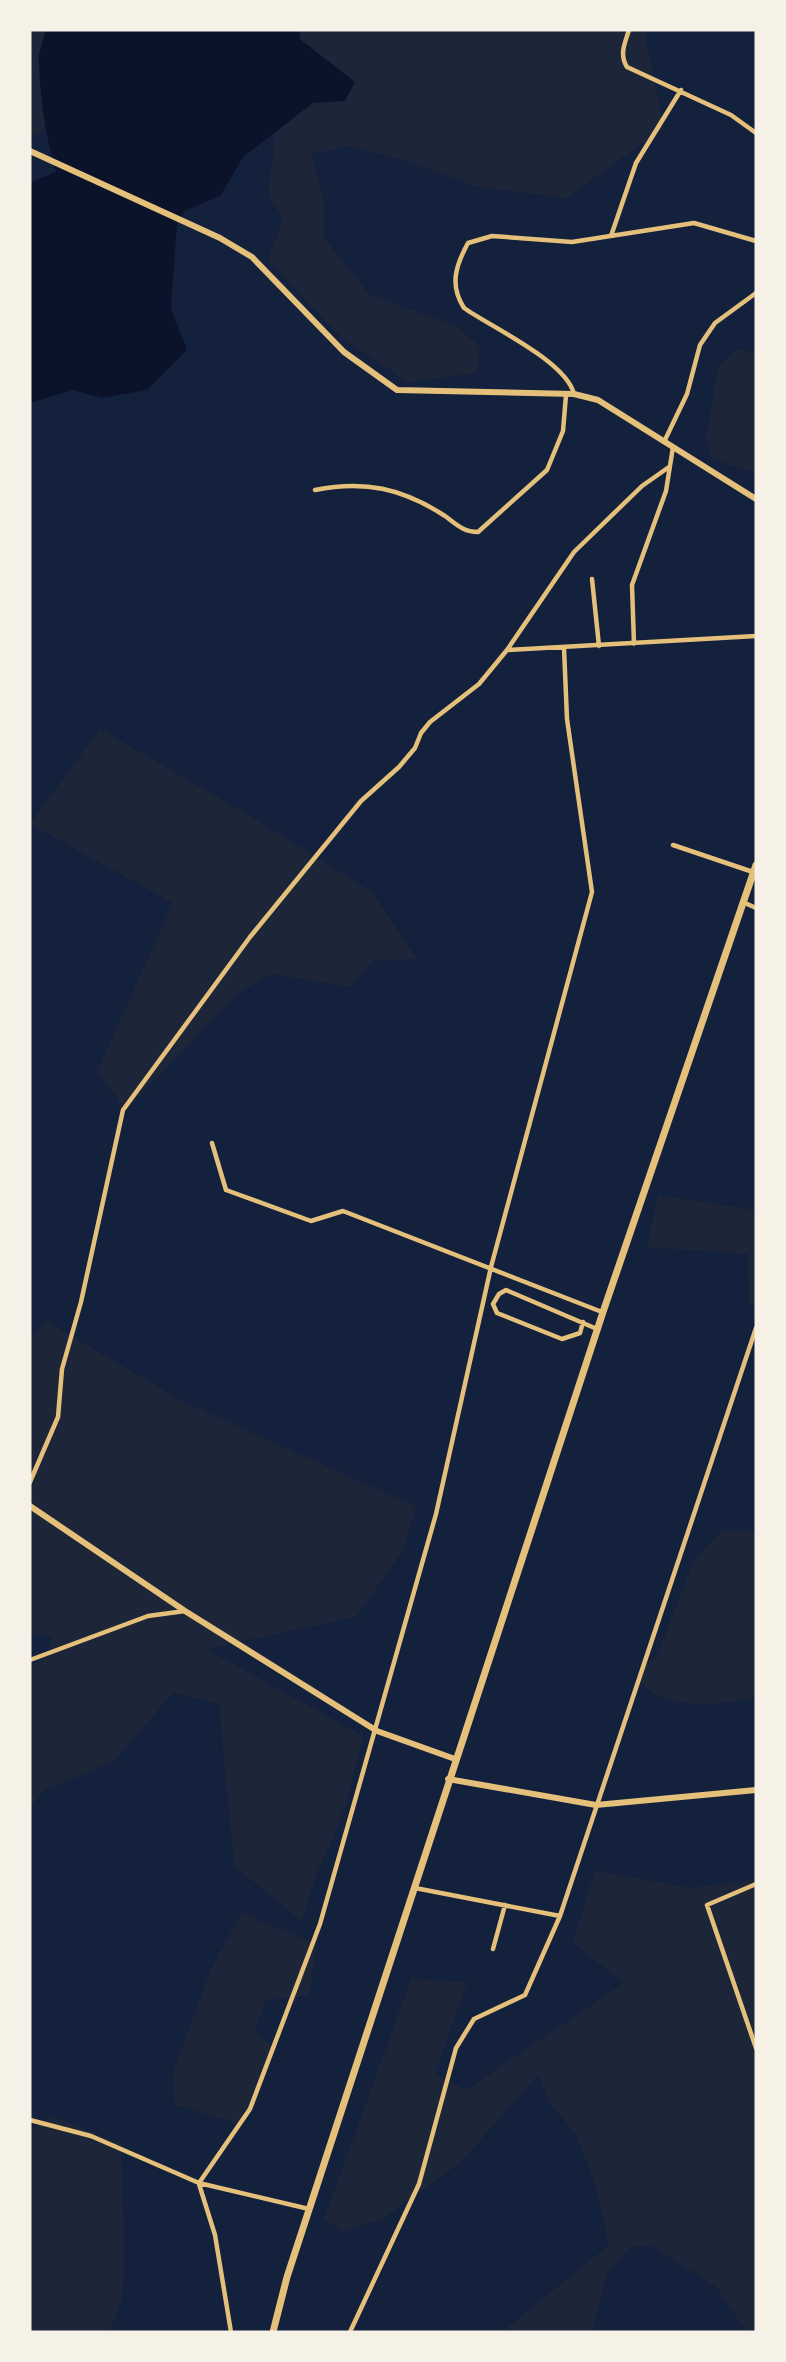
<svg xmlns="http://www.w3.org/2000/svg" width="786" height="2362" font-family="'Asap Condensed',sans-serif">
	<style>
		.green { fill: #1d2539 }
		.water { fill: #0b132b }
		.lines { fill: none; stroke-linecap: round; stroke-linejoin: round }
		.minor { stroke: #e5c07b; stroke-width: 4.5 }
		.tertiary { stroke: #e5c07b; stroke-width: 6 }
		.secondary { stroke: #e5c07b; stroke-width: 6 }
		.primary { stroke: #e5c07b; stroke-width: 7 }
	</style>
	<rect width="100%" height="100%" fill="#14213d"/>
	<path class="green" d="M30,30H46L38,59L46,113L43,131L33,135L30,134Z
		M300,30H647L645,34L664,128L566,198L477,187L408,161L351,146L311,154L325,203L324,238L370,295L457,326L480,347L476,373L408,382L341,337L268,260L283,219L268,194L276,129L314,103L345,101L300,39Z
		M738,349L756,353V473L713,460L706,441L718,366Z
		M100,729L245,813L372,892L417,959L374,960L350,987L272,974L238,993L122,1114L116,1096L97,1072L173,903L30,824Z
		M658,1195L756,1210V1306L749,1304L748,1254L647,1247Z
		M46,1321L182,1401L416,1507L403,1550L356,1617L206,1649L363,1736L342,1817L317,1873L302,1921L234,1866L219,1704L173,1693L114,1761L45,1790L30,1807V1667L49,1653L51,1636L30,1635V1339Z
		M721,1531H756V1698C717,1704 675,1712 642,1685V1668L658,1654L693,1562Z
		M595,1871L692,1888L754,1880L756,1876V2332H747L716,2287L650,2245L630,2247L608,2273L592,2332H502L609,2245L594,2181L576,2134L551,2105L538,2075L460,2163L385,2217L344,2232L324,2219L411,1979L467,1982L435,2074L466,2090L624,1983L573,1943Z
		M241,1913L317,1944L309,1996L266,2000L254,2032L273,2046L243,2125L175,2105L173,2072L210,1972Z
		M50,2115L121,2144L125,2266L122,2298L110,2332H30V2133Z"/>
	<path class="water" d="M45,30H300V39L355,82L345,101L313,103L243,157L221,195L185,211L177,224L171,308L187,350L147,390L102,398L73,390L30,403V183L56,172C46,138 40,99 39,62C38,52 44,40 45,30Z"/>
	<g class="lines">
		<path class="minor" d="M629,30C625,43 619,54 627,67L731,115L756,133
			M611,236L636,163L681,90
			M574,394C566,361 491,327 464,308C449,285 456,265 468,243L492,236L572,242L694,223L756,241
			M664,442L687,394L700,345L715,323L756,293
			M315,490C364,480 402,488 445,516C456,524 463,532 478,532L547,470L563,431L566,395
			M592,579L599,646
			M634,644L632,585L666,491L673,447
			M507,650L574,552L642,486L669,467
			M673,845L753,872
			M745,903L756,908
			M212,1143L226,1190L311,1221L343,1211L602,1312
			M583,1322L580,1333L562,1339L497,1313L493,1304L499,1294L506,1290L597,1329
			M30,1482L58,1417L62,1369L81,1302L123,1110L250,937L361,801L399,767L415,748L421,733L430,722L479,684L507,650L756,636
			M30,1660L148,1616L185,1611
			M756,1884L707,1905L756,2048
			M415,1888L560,1916
			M493,1949L505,1905
			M30,2120L91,2136L199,2183L309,2209
			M199,2183L250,2109L320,1924L436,1514L491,1267L592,892L567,719L564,648
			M199,2184L215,2235L231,2332
			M350,2332L419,2184L456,2048L474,2019L525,1995L560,1916L756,1328"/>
		<path class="tertiary" d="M30,151L220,238L252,257L344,352L397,390L574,394L598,400L756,499
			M30,1506L185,1611L377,1731L455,1759"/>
		<path class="secondary" d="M448,1779L596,1805L756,1790"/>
		<path class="primary" d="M273,2332L287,2277L603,1312L756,865"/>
	</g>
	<rect width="786" height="2362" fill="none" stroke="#f6f1e7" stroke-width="63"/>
</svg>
